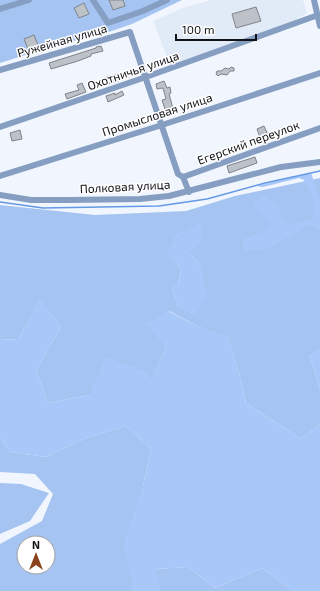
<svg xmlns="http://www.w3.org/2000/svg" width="320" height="591" font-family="'Exo 2',sans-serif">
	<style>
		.built { fill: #e1eaf7 }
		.green { fill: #a5c4f2; fill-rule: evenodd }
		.forest { fill: #a7c8f9 }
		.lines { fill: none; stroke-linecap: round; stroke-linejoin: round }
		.stream { stroke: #6499e6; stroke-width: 1.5 }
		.building { fill: #bdc1c8; stroke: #7f848a }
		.minor { stroke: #869ec1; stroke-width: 6 }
		.labels { text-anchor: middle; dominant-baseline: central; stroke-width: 3; stroke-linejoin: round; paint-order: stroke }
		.street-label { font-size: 12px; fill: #101114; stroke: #fff }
	</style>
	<rect width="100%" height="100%" fill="#f1f6fe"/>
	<path class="built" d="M211,0H303L307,13L285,26L170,65L153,21L183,8Z"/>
	<path class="green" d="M0,0H182L132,24L103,34L57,45L0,63Z
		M320,178V349L310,356L320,390V424L301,439L246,403L239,373L228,337L199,327L169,311L166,347L151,381L90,395L48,403L36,370L61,327L40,299L18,340L0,339V205L95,215L186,211L235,196ZM185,231L189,253L201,266L195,314L178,307L172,289L178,284L181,272L176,262V235Z
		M126,426L151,449L143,486L132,580V591H0V544L42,521L53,494L35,474L0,472V437L10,452L46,457L86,438ZM24,543H48V567H24Z
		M0,483L21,484L49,493L30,521L0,534Z
		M188,567L215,588L262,568L294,591H160L155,569Z"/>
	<path class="forest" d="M311,173L320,199V231L314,227L304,226L300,231L266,249L245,251L242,240L266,230L270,224L264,216L257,212L254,201L263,196L277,204L282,218L290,224L312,219C319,208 309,190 304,180L299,178L263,187L256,186Z
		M207,220L201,224V241L189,253L201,266L207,297L195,315L178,307L172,289L178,284L181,272L176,262L166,255L176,235Z
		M40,298L61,327L36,370L48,403L90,395L105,357L148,372L151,380L166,347L146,324L168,311L199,327L228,336L239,373L246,403L301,439L320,424V591H294L262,568L215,588L188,567L156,569L160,591H132V580L123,546L143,486L151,449L126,426L86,438L46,457L10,452L0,437V339L18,340Z
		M320,349V390L310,356Z"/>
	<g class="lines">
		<path class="stream" d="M0,202L43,208L159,206L207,199L265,183L320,171"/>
	</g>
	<path class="building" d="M109,0H123L125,6L113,10Z
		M84,3L89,14L79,18L74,8Z
		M256,7L261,21L236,28L232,14Z
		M34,35L38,45L28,49L24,39Z
		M101,46L103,51L91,54V56L78,61L51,69L49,63L96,48V47Z
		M231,67L234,68V71H230L227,75L221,74L218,76L216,74L217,71H221L225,68L229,69Z
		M117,74L119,81L108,84L106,77Z
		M164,81L167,88L170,87L171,93L169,94L174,112L167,115L162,100L166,99L163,88L157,89L156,84Z
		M82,83L86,92L67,99L65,94L79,90L77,85Z
		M122,91L124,95L108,102L106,96L115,93V95Z
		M264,126L269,137L261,140L257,129Z
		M20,130L22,139L12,141L10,133Z
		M255,157L257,163L229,173L227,166Z"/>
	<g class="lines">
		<path class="minor" d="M93,0L108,23L143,11L167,0
			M314,0L320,26
			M0,9L29,0
			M0,70L130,32L178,174L183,177L189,192
			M0,127L146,77L318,15
			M0,176L162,125L320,73
			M183,177L320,128
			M0,195L31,200H70L140,199L169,196L281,167L320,162"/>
	</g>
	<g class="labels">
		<g class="street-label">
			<text transform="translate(62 40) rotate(-16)">Ружейная улица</text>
			<text transform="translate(133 70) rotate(-19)">Охотничья улица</text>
			<text transform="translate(157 114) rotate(-18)">Промысловая улица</text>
			<text transform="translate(248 142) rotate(-20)">Егерский переулок</text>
			<text transform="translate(125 186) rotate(-3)">Полковая улица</text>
		</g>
	</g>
	<g transform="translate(36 555)"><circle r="19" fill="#ffffff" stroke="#9fa0a1"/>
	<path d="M0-3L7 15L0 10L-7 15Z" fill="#89441c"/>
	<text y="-6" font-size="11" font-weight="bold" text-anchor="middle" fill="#101114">N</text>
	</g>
	<path d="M176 34v6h80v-6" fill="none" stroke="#101114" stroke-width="2"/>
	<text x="182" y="34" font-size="12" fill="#101114" stroke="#ffffff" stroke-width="3" paint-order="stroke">100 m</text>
</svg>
